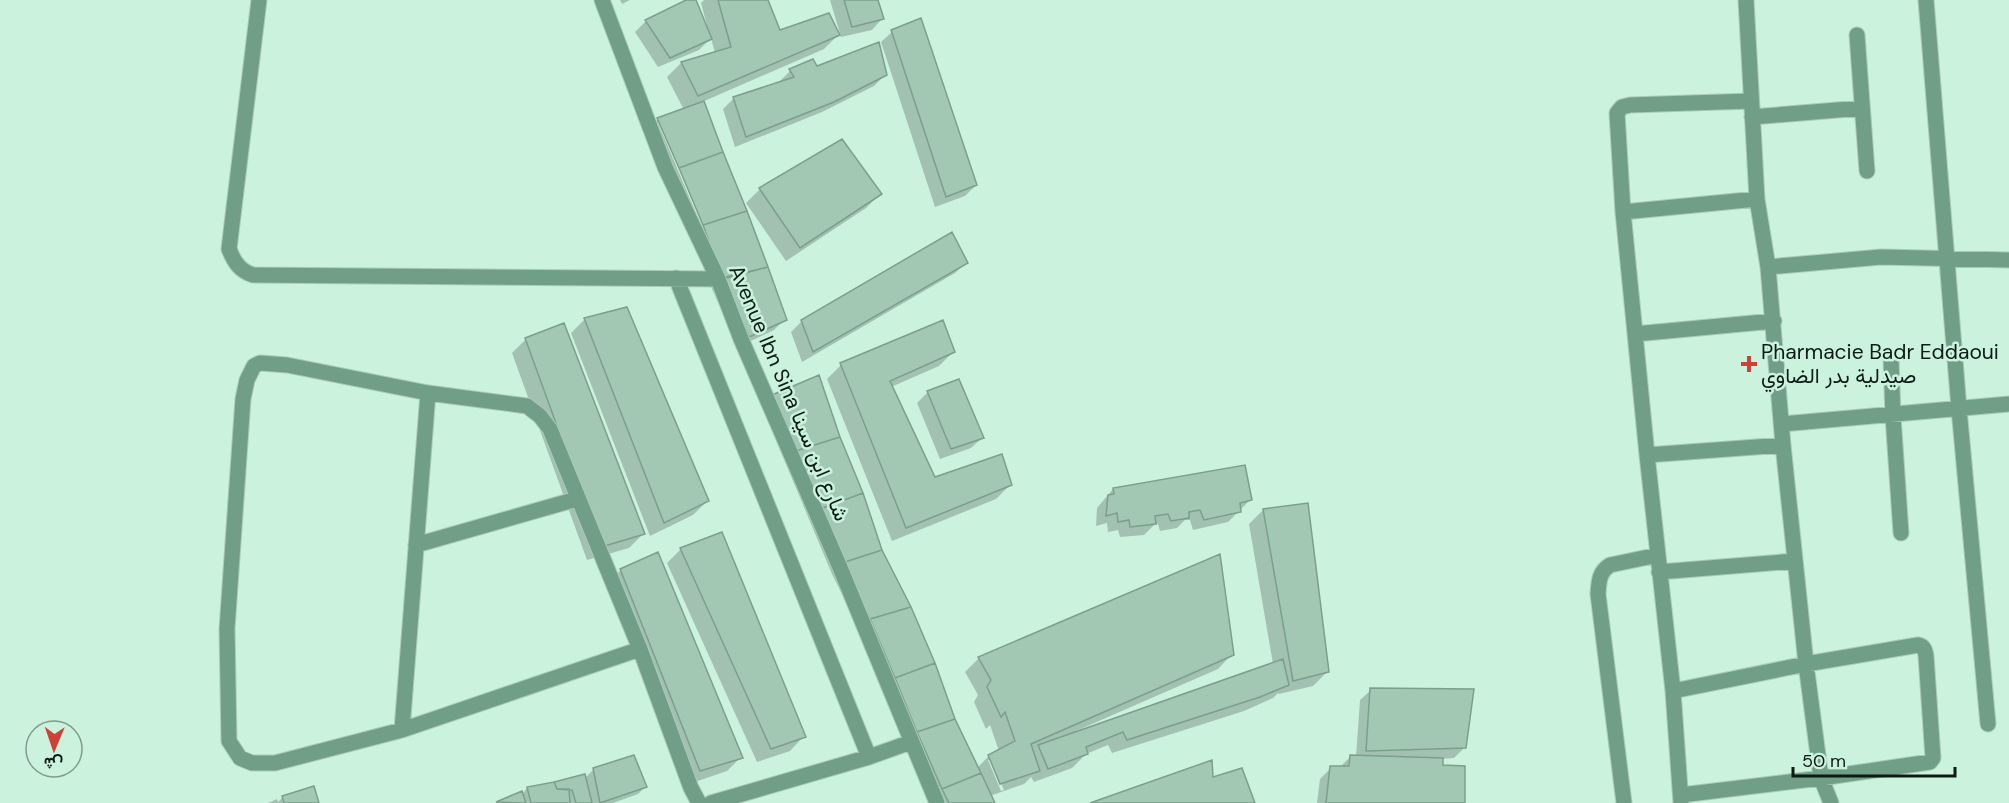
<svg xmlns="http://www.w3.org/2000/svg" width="2009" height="803" font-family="'DM Sans',Vazirmatn,sans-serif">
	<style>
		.shadow { fill: #0003; fill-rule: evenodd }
		.building { fill: #a2c8b3; stroke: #7b9f8b; stroke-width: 1.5 }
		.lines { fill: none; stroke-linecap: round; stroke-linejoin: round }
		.minor-casing { stroke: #a9cbb8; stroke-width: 17 }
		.minor { stroke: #719e86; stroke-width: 15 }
		.poi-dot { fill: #ce4136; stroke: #cbf2dc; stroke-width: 2 }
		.labels { text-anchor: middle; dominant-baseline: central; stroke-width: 5; stroke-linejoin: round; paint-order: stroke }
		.poi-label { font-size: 21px; fill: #0d1b14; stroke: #cbf2dc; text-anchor: start }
		.street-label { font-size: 21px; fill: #0d1b14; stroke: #cbf2dc }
	</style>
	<rect width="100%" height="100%" fill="#cbf2dc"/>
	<path class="shadow" d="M620,0H630L622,4Z
		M689,0H694L707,33H709L701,3L704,0H766L779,32L838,35L824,49L702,102L785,319L774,330L738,347L712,289L692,236L647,130L658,119L684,110L667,77L681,63L715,53L711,38L699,50L658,67L635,32L646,21ZM658,123H661L707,231L704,232Z
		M830,0H877L882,19L872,30L841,37Z
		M892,32L976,185L965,196L935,207L881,42Z
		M817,68L885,75L874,86L822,112L735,147L723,109L733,99L781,83L780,81L790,71Z
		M760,189L880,194L866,208L786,261L746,203Z
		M966,263L955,273L802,362L791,332L802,321Z
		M585,319L707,501L693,515L650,536L571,333Z
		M526,339L643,534L629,548L587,560L512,353Z
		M953,352L939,366L891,387L934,479L1010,485L996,499L892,541L827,379L841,365Z
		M928,392L982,438L971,448L940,459L917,403Z
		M762,407L881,551L954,720L977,768L989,756L999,751L990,725L986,729L974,702L978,695L965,672L979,658L1232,654L1218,669L1076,731L1077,733L1273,664L1249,524L1263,510L1328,671L1313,686L1279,694L1278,693L1273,698L1244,711L1112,753L1108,745L1086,754L1072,768L1034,782L1031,777L1024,784L990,796L993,803H933L860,630L832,574ZM988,760H991L1004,790L1001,791Z
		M1113,489L1250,500L1228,522L1193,530L1190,520H1185L1177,528L1160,531L1158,524L1154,525L1144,535L1120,537L1118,530L1108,532L1107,523L1096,526L1097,508Z
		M681,549L804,736L790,751L757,762L667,563Z
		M621,570L741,757L727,771L686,785L607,584Z
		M1371,690L1465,747L1454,758L1441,759L1442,766L1464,803H1317L1320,779L1331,768H1339L1350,757H1356L1360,700Z
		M594,769L645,787L638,794L613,803H496L522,794L527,788L585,778Z
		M283,797L317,803H268L277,799L278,802Z"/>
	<path class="building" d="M686,0H696L712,39L670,58L645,20Z
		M718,0H768L780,30L829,13L840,35L698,96L681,62L731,47Z
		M844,0H878L884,19L852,27Z
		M921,18L977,185L946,197L891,30Z
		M879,42L887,75L834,102L746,137L733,97L794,77L789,69L813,59L817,66Z
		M704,101L723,152L679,168L657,118Z
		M842,139L882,194L800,248L759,188Z
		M723,152L747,211L703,225L679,168Z
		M747,211L768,267L722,278L703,225Z
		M952,232L968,263L813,352L801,320Z
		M768,267L787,320L749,337L723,279Z
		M627,307L709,501L664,523L584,318Z
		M943,320L955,352L890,381L935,477L1002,454L1012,485L906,528L840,363Z
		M564,323L645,534L601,547L525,338Z
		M819,375L840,437L796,451L772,395Z
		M959,379L984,438L951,449L927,391Z
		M840,437L863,493L820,509L796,451Z
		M1245,465L1252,500L1240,503L1241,512L1204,520L1200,510L1189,512V518L1171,521L1168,514L1155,516L1156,524L1130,527L1129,520L1118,522L1117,513L1106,516L1108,495L1114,494L1113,488Z
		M863,493L882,550L842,563L820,509Z
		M1308,503L1329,672L1293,681L1263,509Z
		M722,532L806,737L771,749L680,548Z
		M882,550L911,607L870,619L842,563Z
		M658,552L743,758L700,771L620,569Z
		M1220,554L1234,655L1031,744L1040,771L1000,784L988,755L1015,741L1005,712L1001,717L987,687L991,680L978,657Z
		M911,607L935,663L895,678L870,619Z
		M1283,659L1289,685L1260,697L1127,740L1123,732L1086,747L1088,754L1048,769L1038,745Z
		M935,663L955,719L917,732L895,678Z
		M1370,688L1474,689L1466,748L1366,751Z
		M955,719L981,773L942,789L917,732Z
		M634,755L647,787L600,803L593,768Z
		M1350,755L1443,758V765L1465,766V803H1326L1330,766H1349Z
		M1212,760L1213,777L1242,768L1255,803H1090Z
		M981,773L995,803H949L942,789Z
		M585,774L592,803H576L572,790L557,789L554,782Z
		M554,782L557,789H569L570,803H531L527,787Z
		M314,786L319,803H284L282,796Z
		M522,791L526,803L496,802Z"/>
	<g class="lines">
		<g class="minor-casing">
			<path id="minor" d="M259,0L229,249C234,262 240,271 253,275L718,279
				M602,0L665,167L718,279L741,339L839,565L937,803
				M1746,0L1757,199L1768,267L1783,445L1806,664L1821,778L1831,803
				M1926,0L1959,409L1988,724
				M1857,35L1867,171
				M1752,117L1862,108
				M1623,212L1757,199
				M1768,267L1881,257L2009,260
				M676,278L869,757
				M1635,334L1774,321
				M1891,358L1893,416L1901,533
				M1782,424L2009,404
				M1647,455L1783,445
				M416,545L577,499
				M1659,572L1795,561
				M640,649L402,730L275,763H252L240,758L229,741L227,629L243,399L247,380L254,366L260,363L287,365L428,393L527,406L540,416L550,429L640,649L691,788L699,803
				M1673,691L1806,664L1918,645C1924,646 1925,650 1926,656L1933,758L1930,762L1821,778L1681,795
				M402,730L428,393
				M711,803L869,757L911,742
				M1624,803L1598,594C1599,581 1599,572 1610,565L1658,555
				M1681,803L1673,691L1647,455L1623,212L1617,113L1622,107L1630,105L1751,101"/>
		</g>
		<use href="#minor" class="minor"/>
	</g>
	<path class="poi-dot" d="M1746 355h6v6h6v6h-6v6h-6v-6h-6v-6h6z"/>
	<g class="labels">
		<g class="poi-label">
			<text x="1761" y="352">Pharmacie Badr Eddaoui<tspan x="1761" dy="24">صيدلية بدر الضاوي</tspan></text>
		</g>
		<g class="street-label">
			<text transform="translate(789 393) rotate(67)">Avenue Ibn Sina شارع ابن سينا</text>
		</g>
	</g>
	<g transform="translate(54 749) rotate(182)"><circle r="28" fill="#cbf2dc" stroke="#7f9c8c" stroke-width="1.5"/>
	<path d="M0-4.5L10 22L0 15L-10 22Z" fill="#ce4136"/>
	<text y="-9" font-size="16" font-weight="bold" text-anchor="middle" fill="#0d1b14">ش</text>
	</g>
	<path d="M1793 767v9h162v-9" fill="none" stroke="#0d1b14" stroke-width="3"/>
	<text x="1802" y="767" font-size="18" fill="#0d1b14" stroke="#cbf2dc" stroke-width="4.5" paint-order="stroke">50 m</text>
</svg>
